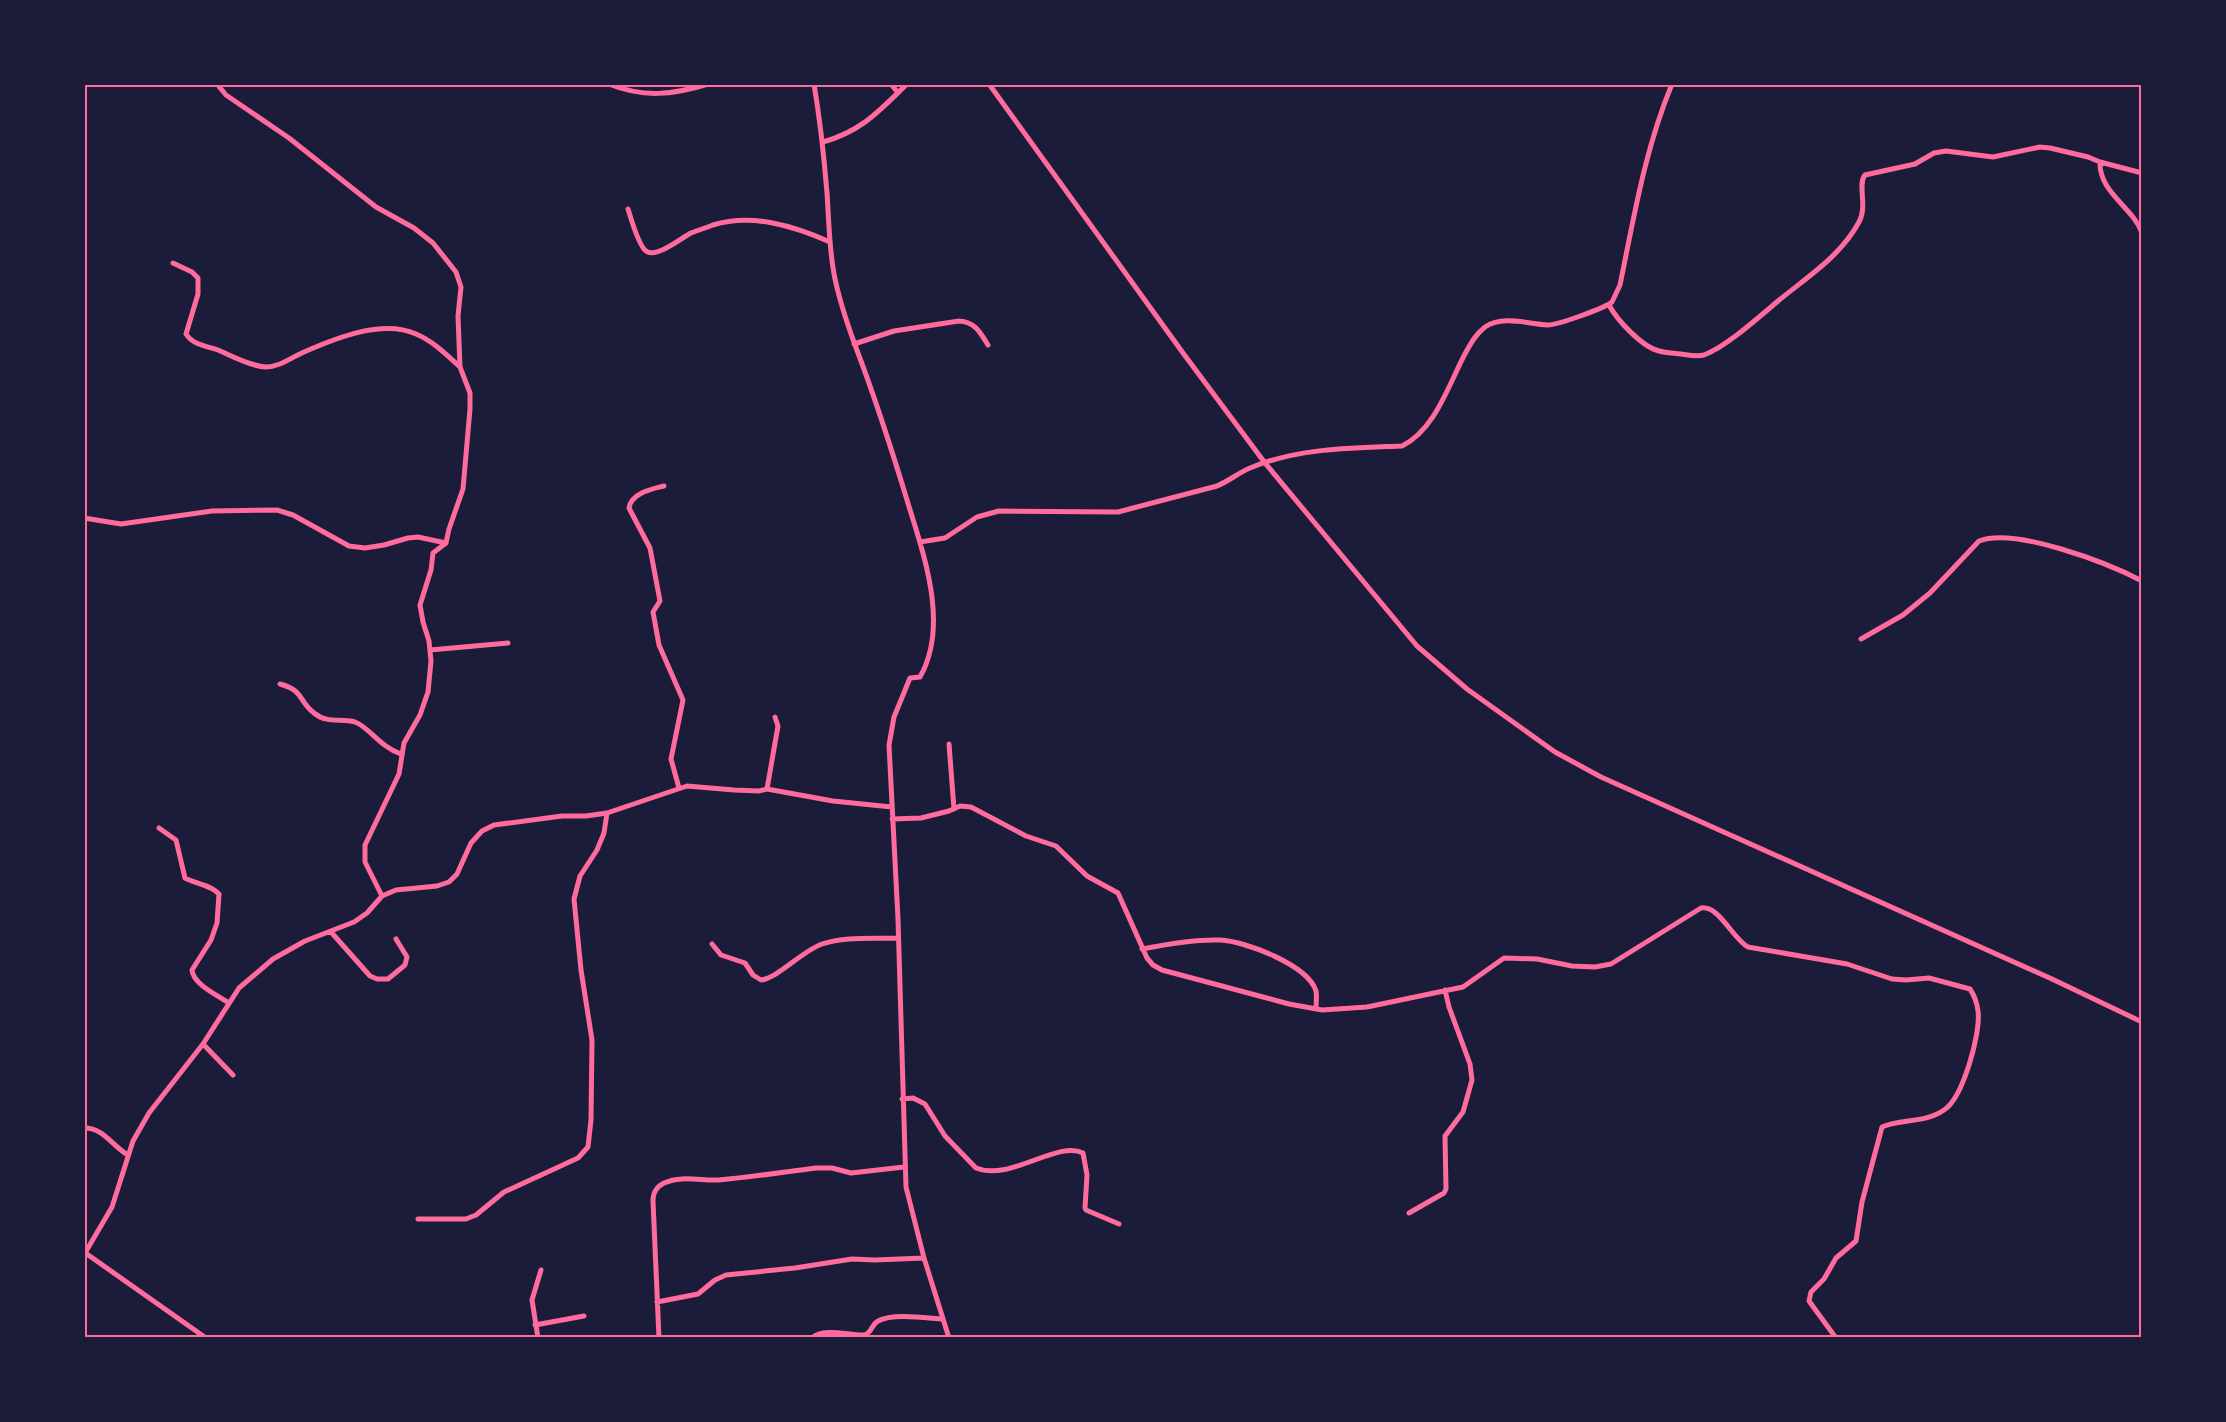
<svg xmlns="http://www.w3.org/2000/svg" width="2226" height="1422" font-family="'Work Sans',sans-serif">
	<style>
		.lines { fill: none; stroke-linecap: round; stroke-linejoin: round }
		.minor { stroke: #ff6b9d; stroke-width: 5 }
		.neatline { fill: none; stroke: #ff6b9d; stroke-width: 2 }
	</style>
	<rect width="100%" height="100%" fill="#1b1b3a"/>
	<g class="lines">
		<path class="minor" d="M217,84L226,95L289,138L376,207L414,228L433,243L456,272L461,287L458,316L460,367L470,393V409L463,489L449,529L446,543L433,553L431,570L420,605L423,622L429,641L431,661L428,692L420,715L404,743L399,774L365,845V862L382,896
			M609,84C643,98 673,95 708,84
			M814,84C820,120 824,156 827,193C829,221 829,251 835,279C841,307 851,335 861,361C878,407 893,454 907,500C923,553 950,624 920,677L910,678L894,717L889,745L898,919L906,1187L924,1258L949,1338
			M891,84L898,93
			M989,84L1183,353L1265,463L1417,646L1467,689L1555,752L1601,777L2052,979L2142,1022
			M823,142C862,131 879,111 907,84
			M2142,173L2100,162C2099,193 2133,207 2142,233
			M628,209C631,218 638,245 646,251C656,259 681,238 691,233C698,230 706,228 713,225C752,213 794,226 830,242
			M173,263L192,272L198,278V294L186,334C193,345 206,346 218,350C232,356 250,366 266,367C280,367 292,357 304,352C336,338 382,319 416,334C433,341 447,355 460,367
			M1609,305C1617,320 1642,347 1659,351C1666,353 1674,353 1681,354C1688,355 1697,357 1704,355C1727,346 1759,317 1778,301C1807,277 1840,257 1859,222C1868,206 1857,184 1865,175L1915,164L1934,153L1946,151L1993,157L2040,147L2050,148L2088,157L2100,162
			M854,344L894,331L959,321C975,322 980,332 988,345
			M664,486C652,489 631,493 629,508L650,548L660,601L653,612L659,645L683,700L671,759L679,788
			M84,518L121,524L212,511L277,510L293,515L349,546L365,548L384,545L408,538L418,537L446,543
			M920,542L945,538L977,517L999,511L1118,512L1217,486C1229,481 1238,473 1250,468C1297,448 1352,448 1402,446C1436,429 1449,383 1466,352C1471,343 1476,334 1485,327C1504,315 1527,324 1548,325C1558,325 1605,308 1612,302L1620,285C1634,217 1645,149 1672,84
			M1861,639L1903,615L1930,593L1979,541C2015,527 2108,563 2142,581
			M430,650L508,643
			M280,684C305,691 298,701 314,713C327,724 341,718 355,722C369,727 380,747 401,754
			M949,744L954,809
			M767,789L778,726L775,717
			M892,819L921,818L949,811L960,806L971,807L1026,836L1056,846L1087,876L1118,893L1147,958L1153,965L1162,970L1289,1004L1322,1010L1367,1007L1463,987L1504,958L1537,959L1572,966L1595,967L1611,964L1701,908C1719,905 1732,938 1748,947L1847,964L1892,979L1906,980L1929,978L1970,989C1974,995 1977,1003 1978,1011C1981,1033 1963,1098 1944,1110C1924,1124 1901,1118 1882,1127L1862,1202L1856,1241L1836,1258L1824,1279L1811,1292L1809,1301L1836,1338
			M159,828L176,840L185,878C196,884 211,885 219,894L217,923L211,940L192,970C193,984 217,995 229,1003
			M331,932L370,976L377,979H388L405,965L407,957L396,939
			M712,944L721,955L745,963L753,975L761,980C778,978 802,951 822,944C845,936 874,939 898,938
			M1142,949C1167,944 1195,939 1220,940C1245,941 1308,965 1316,991C1317,996 1316,1004 1316,1009
			M203,1044L233,1075
			M902,1099L913,1098L925,1104L945,1136L976,1168C1010,1182 1057,1140 1083,1153L1087,1175L1085,1208L1086,1210L1119,1224
			M84,1128C103,1127 113,1147 128,1155
			M1409,1213L1444,1193L1446,1189L1445,1136L1463,1112L1472,1080L1470,1064L1449,1007L1445,990
			M418,1219H466L476,1215L504,1192L578,1158L588,1147L591,1120L592,1040L581,970L574,899L580,876L597,850L604,833L607,813
			M84,1252L206,1338
			M85,1253L112,1207L133,1141L149,1113L203,1044L239,988L273,959L305,941L354,922L367,913L382,896L396,890L437,886L449,882L457,874L471,843L482,831L494,825L562,816H586L607,813L687,786L734,790L759,791L767,789L833,801L892,807
			M657,1302L698,1294L715,1280L726,1275L795,1268L852,1259L875,1260L924,1258
			M535,1325L584,1316
			M538,1338L532,1300L541,1270
			M659,1338L653,1201C653,1192 656,1187 664,1183C681,1175 702,1181 719,1180C752,1177 784,1172 816,1168H832L851,1173L904,1167
			M812,1338C825,1327 849,1336 865,1335C872,1332 872,1324 878,1321C893,1313 926,1318 943,1319"/>
	</g>
	<rect width="2226" height="1422" fill="none" stroke="#1b1b3a" stroke-width="171"/>
	<rect x="86" y="86" width="2054" height="1250" class="neatline"/>
</svg>
